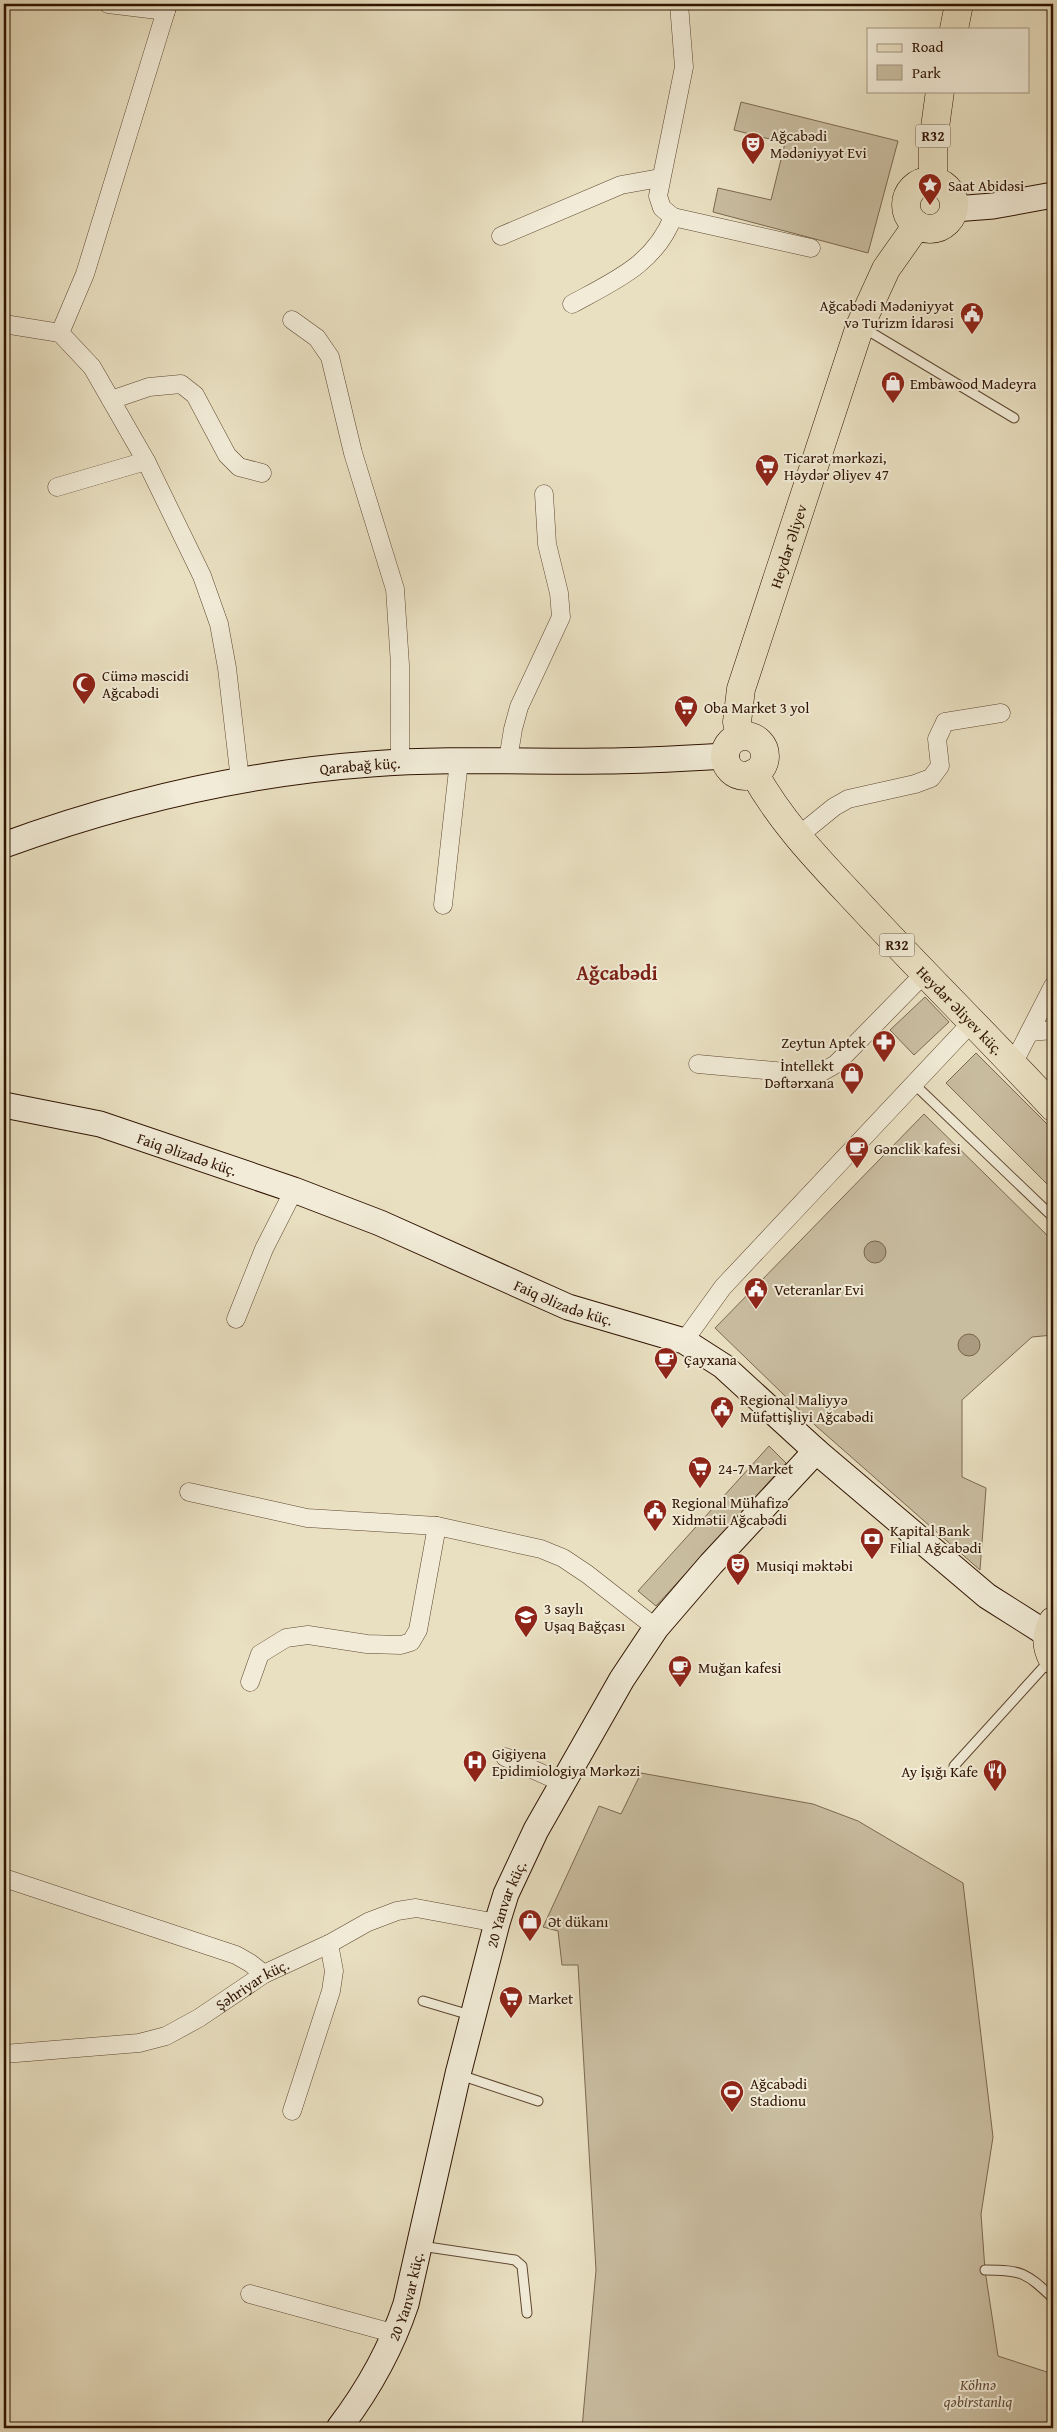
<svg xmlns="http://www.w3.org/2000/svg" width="1057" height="2432" font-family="'Gentium Book Plus',serif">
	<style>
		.green { fill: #c9bda0; stroke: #7c6850 }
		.water { fill: #aa9a7f; stroke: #79644c }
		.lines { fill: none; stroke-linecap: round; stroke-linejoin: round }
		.lane-casing { stroke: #5e4630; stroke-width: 11 }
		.street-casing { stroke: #5e4630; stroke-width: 19 }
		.secondary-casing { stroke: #2f1300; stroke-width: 27 }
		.primary-casing { stroke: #2f1300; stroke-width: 29 }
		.lane { stroke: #f1ebd7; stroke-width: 9 }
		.street { stroke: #f1ebd7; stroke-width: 18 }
		.secondary { stroke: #f1ebd7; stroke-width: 25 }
		.primary { stroke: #e9e0c1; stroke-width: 28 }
		.labels { text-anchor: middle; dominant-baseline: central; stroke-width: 4; stroke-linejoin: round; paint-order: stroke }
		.shield { fill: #f1ebd7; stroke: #695440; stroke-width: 1 }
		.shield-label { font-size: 14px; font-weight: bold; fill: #2f1300 }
		.poi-label { font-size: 15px; fill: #2f1300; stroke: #f1ebd7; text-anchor: start }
		.street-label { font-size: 15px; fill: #2f1300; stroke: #f1ebd7 }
		.park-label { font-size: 15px; font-style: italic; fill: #654e38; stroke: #f1ebd7 }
		.district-label { font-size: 20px; font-weight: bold; fill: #7a1f14; stroke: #f1ebd7 }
	</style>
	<rect width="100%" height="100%" fill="#e9e0c1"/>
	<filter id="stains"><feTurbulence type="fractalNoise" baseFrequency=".004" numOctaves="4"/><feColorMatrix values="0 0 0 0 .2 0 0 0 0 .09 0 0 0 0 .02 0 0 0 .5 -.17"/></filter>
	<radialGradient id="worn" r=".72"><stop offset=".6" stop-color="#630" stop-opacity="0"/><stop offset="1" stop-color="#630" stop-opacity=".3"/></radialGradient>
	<path class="green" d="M741,102L898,141L868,253L713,212L718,188L771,200L785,143L734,130Z
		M925,997L949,1022L914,1055L890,1030Z
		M976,1053L1053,1130V1190L946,1083Z
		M924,1114L1053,1241V1335L1032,1337L962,1400V1477L986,1488L980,1570L816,1426L715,1328Z
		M769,1446L786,1463L656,1606L638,1591Z
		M641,1773L813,1804L858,1821L963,1883L993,2137L981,2214L985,2270L998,2356L1053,2374V2428H582L596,2270L578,1965H562L558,1931L543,1927L599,1806L621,1814Z"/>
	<path class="water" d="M864 1252a11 11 0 1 1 22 0a11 11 0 1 1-22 0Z
		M958 1345a11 11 0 1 1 22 0a11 11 0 1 1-22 0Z"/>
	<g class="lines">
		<g class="lane-casing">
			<path id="lane" d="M862,327L1014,418
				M913,1083L1053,1217
				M954,1766L1050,1660
				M423,2001L470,2015
				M460,2075L538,2101
				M421,2246L515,2260L522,2266L527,2313
				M985,2270C1023,2270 1026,2273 1053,2298"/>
		</g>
		<g class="street-casing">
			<g id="street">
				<path d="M108,4L166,11"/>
				<path d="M168,4L85,274L60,333L92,367L146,461L202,576L219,624L227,668L240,780"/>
				<path d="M673,217L811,248"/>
				<path d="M501,236L621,185L660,178"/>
				<path d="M572,304C614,281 655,264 673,217L662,208L658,196L684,67L679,4"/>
				<path d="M292,320L317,338L330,357L353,453L395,589L400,665V762"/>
				<path d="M4,324L60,333"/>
				<path d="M111,400L149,387L181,384L195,395L227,455L239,467L262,473"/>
				<path d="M57,487L146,461"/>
				<path d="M508,760L513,729L519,707L561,617L559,593L547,544L544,494"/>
				<path d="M797,837L834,807L848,799L915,784L931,778L940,766L937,739L945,722L1001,713"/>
				<path d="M443,905L459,761"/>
				<path d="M1030,1032L1053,1030"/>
				<path d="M698,1064L807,1074L822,1072L836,1064L924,974"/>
				<path d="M1013,1064L1053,986"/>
				<path d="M236,1319L264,1249L294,1190"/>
				<path d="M684,1341L723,1287L972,1022"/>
				<path d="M189,1492L307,1518L437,1526L541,1549L563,1558L587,1574L656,1628"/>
				<path d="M250,1682L260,1654L286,1638L308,1635L367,1644L401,1645L411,1642L418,1630L437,1526"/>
				<path d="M505,1757L561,1782"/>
				<path d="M4,1878L236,1955L250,1963L264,1974"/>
				<path id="s1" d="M4,2054L139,2043L166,2036L199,2018L264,1974L329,1944L368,1922L397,1911L416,1908L497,1923"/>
				<path d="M292,2111L331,1991L334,1971L329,1944"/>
				<path d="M250,2294L396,2334"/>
			</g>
		</g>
		<g class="secondary-casing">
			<g id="secondary">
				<path d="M954,209L993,206L1053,195"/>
				<path id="s2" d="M4,845C122,802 245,773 371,764C449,758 527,762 605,761C645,761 685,758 726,756"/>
				<path id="s3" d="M4,1105L100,1124L294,1190L380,1223L568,1307L684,1341L723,1366L816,1451L987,1596L1047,1634"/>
				<path id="s4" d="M339,2428C368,2390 391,2349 406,2304L458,2074L497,1923L506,1894L536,1830L622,1679L656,1628L711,1564L816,1451"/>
			</g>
		</g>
		<g class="primary-casing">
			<g id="primary">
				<path d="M954,29L959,4"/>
				<path d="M933,181V142L940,91"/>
				<circle cx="930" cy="205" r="24"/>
				<path id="s5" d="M740,736L737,722L741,689L860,326L886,269L917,225"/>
				<circle cx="745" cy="756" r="20"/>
				<path id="s6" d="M754,773C782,824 822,864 861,906C924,974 990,1039 1053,1107"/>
				<path d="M1053,1621C1046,1635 1045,1645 1053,1660"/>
			</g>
		</g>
		<use href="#lane" class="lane"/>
		<use href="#street" class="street"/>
		<use href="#secondary" class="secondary"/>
		<use href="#primary" class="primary"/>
	</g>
	<defs>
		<g id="theatre-pin" transform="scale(1.25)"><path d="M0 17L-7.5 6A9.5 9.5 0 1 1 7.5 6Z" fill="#8f2418" stroke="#f1ebd7"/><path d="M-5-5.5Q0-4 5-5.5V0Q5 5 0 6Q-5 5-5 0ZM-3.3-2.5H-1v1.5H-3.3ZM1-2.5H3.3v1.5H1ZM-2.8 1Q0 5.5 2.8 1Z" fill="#fff"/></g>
		<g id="sight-pin" transform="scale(1.25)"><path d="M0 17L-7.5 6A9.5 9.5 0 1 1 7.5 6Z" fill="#8f2418" stroke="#f1ebd7"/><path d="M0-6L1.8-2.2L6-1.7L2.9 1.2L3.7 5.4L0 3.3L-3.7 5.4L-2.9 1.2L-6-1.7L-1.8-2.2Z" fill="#fff"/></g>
		<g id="civic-pin" transform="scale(1.25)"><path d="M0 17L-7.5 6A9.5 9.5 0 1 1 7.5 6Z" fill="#8f2418" stroke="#f1ebd7"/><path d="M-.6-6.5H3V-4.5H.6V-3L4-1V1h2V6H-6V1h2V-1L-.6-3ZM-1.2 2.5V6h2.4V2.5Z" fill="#fff"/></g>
		<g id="shop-pin" transform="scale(1.25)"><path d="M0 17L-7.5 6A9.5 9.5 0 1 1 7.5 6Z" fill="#8f2418" stroke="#f1ebd7"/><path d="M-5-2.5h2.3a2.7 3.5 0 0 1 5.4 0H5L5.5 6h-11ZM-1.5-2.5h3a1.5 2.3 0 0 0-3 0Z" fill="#fff"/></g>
		<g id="supermarket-pin" transform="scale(1.25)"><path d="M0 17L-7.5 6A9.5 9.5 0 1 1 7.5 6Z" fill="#8f2418" stroke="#f1ebd7"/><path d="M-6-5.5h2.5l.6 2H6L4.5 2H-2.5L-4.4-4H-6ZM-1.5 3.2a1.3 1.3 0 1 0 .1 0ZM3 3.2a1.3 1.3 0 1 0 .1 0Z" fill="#fff"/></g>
		<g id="mosque-pin" transform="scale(1.25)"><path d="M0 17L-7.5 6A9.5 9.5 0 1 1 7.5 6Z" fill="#8f2418" stroke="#f1ebd7"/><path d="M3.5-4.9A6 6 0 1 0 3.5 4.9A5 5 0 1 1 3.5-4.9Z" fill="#fff"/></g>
		<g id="pharmacy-pin" transform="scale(1.25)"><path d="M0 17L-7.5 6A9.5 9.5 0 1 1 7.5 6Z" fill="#8f2418" stroke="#f1ebd7"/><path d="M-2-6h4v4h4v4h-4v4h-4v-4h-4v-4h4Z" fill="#fff"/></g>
		<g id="cafe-pin" transform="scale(1.25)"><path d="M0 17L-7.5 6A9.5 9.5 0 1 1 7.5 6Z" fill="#8f2418" stroke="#f1ebd7"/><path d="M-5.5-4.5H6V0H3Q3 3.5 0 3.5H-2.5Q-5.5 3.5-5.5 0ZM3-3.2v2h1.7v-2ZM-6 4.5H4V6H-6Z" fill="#fff"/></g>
		<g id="bank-pin" transform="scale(1.25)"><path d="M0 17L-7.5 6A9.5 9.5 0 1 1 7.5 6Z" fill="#8f2418" stroke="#f1ebd7"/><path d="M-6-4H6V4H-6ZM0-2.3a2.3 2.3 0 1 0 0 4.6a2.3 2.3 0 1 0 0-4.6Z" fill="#fff"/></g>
		<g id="school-pin" transform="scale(1.25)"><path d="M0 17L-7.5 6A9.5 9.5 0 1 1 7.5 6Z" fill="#8f2418" stroke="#f1ebd7"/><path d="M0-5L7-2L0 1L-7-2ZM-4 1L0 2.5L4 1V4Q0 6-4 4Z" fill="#fff"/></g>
		<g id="hospital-pin" transform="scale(1.25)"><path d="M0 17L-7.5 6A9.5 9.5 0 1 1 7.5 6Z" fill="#8f2418" stroke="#f1ebd7"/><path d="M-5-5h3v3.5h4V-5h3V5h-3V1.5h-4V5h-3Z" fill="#fff"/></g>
		<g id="restaurant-pin" transform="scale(1.25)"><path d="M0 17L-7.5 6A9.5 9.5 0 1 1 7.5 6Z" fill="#8f2418" stroke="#f1ebd7"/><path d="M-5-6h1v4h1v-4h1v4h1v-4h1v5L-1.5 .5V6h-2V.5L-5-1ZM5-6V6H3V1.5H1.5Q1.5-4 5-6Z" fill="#fff"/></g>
		<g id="stadium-pin" transform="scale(1.25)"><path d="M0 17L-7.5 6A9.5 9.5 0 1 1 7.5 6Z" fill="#8f2418" stroke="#f1ebd7"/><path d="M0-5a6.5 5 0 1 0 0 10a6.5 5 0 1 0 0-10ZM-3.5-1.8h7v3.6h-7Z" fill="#fff"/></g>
	</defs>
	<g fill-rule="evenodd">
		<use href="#theatre-pin" x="753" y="144"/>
		<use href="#sight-pin" x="930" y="185"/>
		<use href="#civic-pin" x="972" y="314"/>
		<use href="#shop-pin" x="893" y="383"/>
		<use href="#supermarket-pin" x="767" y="466"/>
		<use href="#mosque-pin" x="84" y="684"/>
		<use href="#supermarket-pin" x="686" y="707"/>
		<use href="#pharmacy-pin" x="884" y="1042"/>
		<use href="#shop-pin" x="852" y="1074"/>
		<use href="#cafe-pin" x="857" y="1148"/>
		<use href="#civic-pin" x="756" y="1289"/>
		<use href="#cafe-pin" x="666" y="1359"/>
		<use href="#civic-pin" x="722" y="1408"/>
		<use href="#supermarket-pin" x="700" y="1468"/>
		<use href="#civic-pin" x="655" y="1511"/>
		<use href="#bank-pin" x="872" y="1539"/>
		<use href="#theatre-pin" x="738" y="1565"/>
		<use href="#school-pin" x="526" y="1617"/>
		<use href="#cafe-pin" x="680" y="1667"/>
		<use href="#hospital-pin" x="475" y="1762"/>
		<use href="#restaurant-pin" x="995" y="1771"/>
		<use href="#shop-pin" x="530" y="1921"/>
		<use href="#supermarket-pin" x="511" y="1998"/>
		<use href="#stadium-pin" x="732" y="2092"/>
	</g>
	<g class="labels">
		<g class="shield">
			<rect x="915.5" y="124.5" width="35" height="23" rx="4"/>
			<rect x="879.5" y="933.5" width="35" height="23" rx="4"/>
		</g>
		<g class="shield-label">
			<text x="933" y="136">R32</text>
			<text x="897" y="945">R32</text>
		</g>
		<g class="poi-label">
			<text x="770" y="135">Ağcabədi<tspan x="770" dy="17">Mədəniyyət Evi</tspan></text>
			<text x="948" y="185">Saat Abidəsi</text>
			<text x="954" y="305" text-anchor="end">Ağcabədi Mədəniyyət<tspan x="954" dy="17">və Turizm İdarəsi</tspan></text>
			<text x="910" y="383">Embawood Madeyra</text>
			<text x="784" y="457">Ticarət mərkəzi,<tspan x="784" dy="17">Həydər Əliyev 47</tspan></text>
			<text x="102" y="675">Cümə məscidi<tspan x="102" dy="17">Ağcabədi</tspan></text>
			<text x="704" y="707">Oba Market 3 yol</text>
			<text x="866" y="1042" text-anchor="end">Zeytun Aptek</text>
			<text x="834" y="1065" text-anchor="end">İntellekt<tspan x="834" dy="17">Dəftərxana</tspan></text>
			<text x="874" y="1148">Gənclik kafesi</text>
			<text x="774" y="1289">Veteranlar Evi</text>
			<text x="684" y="1359">Çayxana</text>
			<text x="740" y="1399">Regional Maliyyə<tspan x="740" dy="17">Müfəttişliyi Ağcabədi</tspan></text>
			<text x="718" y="1468">24-7 Market</text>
			<text x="672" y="1502">Regional Mühafizə<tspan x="672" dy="17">Xidmətii Ağcabədi</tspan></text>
			<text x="890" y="1530">Kapital Bank<tspan x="890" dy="17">Filial Ağcabədi</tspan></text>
			<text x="756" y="1565">Musiqi məktəbi</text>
			<text x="544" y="1608">3 saylı<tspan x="544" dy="17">Uşaq Bağçası</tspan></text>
			<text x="698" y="1667">Muğan kafesi</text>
			<text x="492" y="1753">Gigiyena<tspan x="492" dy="17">Epidimiologiya Mərkəzi</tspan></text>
			<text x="978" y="1771" text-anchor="end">Ay İşığı Kafe</text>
			<text x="548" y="1921">Әt dükanı</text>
			<text x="528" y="1998">Market</text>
			<text x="750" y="2083">Ağcabədi<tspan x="750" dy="17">Stadionu</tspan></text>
		</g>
		<g class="street-label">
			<text stroke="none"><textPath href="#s5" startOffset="198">Heydər Əliyev</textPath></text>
			<text stroke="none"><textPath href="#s2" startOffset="366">Qarabağ küç.</textPath></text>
			<text stroke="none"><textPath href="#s6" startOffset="315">Heydər Əliyev küç.</textPath></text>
			<text stroke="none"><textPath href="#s3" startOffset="190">Faiq Əlizadə küç.</textPath></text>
			<text stroke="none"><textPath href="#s3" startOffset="595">Faiq Əlizadə küç.</textPath></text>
			<text stroke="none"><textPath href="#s4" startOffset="554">20 Yanvar küç.</textPath></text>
			<text stroke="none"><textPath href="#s1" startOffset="264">Şəhriyar küç.</textPath></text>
			<text stroke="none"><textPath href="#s4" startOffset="149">20 Yanvar küç.</textPath></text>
		</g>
		<g class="park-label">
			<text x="978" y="2384">Köhnə<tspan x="978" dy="17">qəbirstanlıq</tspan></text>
		</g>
		<g class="district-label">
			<text x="617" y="972">Ağcabədi</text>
		</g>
	</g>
	<rect width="1057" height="2432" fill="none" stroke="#e9e0c1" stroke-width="20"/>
	<rect x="5" y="5" width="1047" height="2422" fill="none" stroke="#2f1300" stroke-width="2.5"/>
	<rect x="10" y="10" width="1037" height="2412" fill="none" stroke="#2f1300"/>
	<rect x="867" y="28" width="162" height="65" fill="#f1ebd7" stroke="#a39581"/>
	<rect x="877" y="44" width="25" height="8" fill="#e9e0c1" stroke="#a39581"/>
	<text x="912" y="52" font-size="15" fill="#2f1300">Road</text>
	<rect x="877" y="65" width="25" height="15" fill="#c9bda0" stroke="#a39581"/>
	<text x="912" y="78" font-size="15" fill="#2f1300">Park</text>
	<rect width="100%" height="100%" filter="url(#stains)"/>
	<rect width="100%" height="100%" fill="url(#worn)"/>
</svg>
